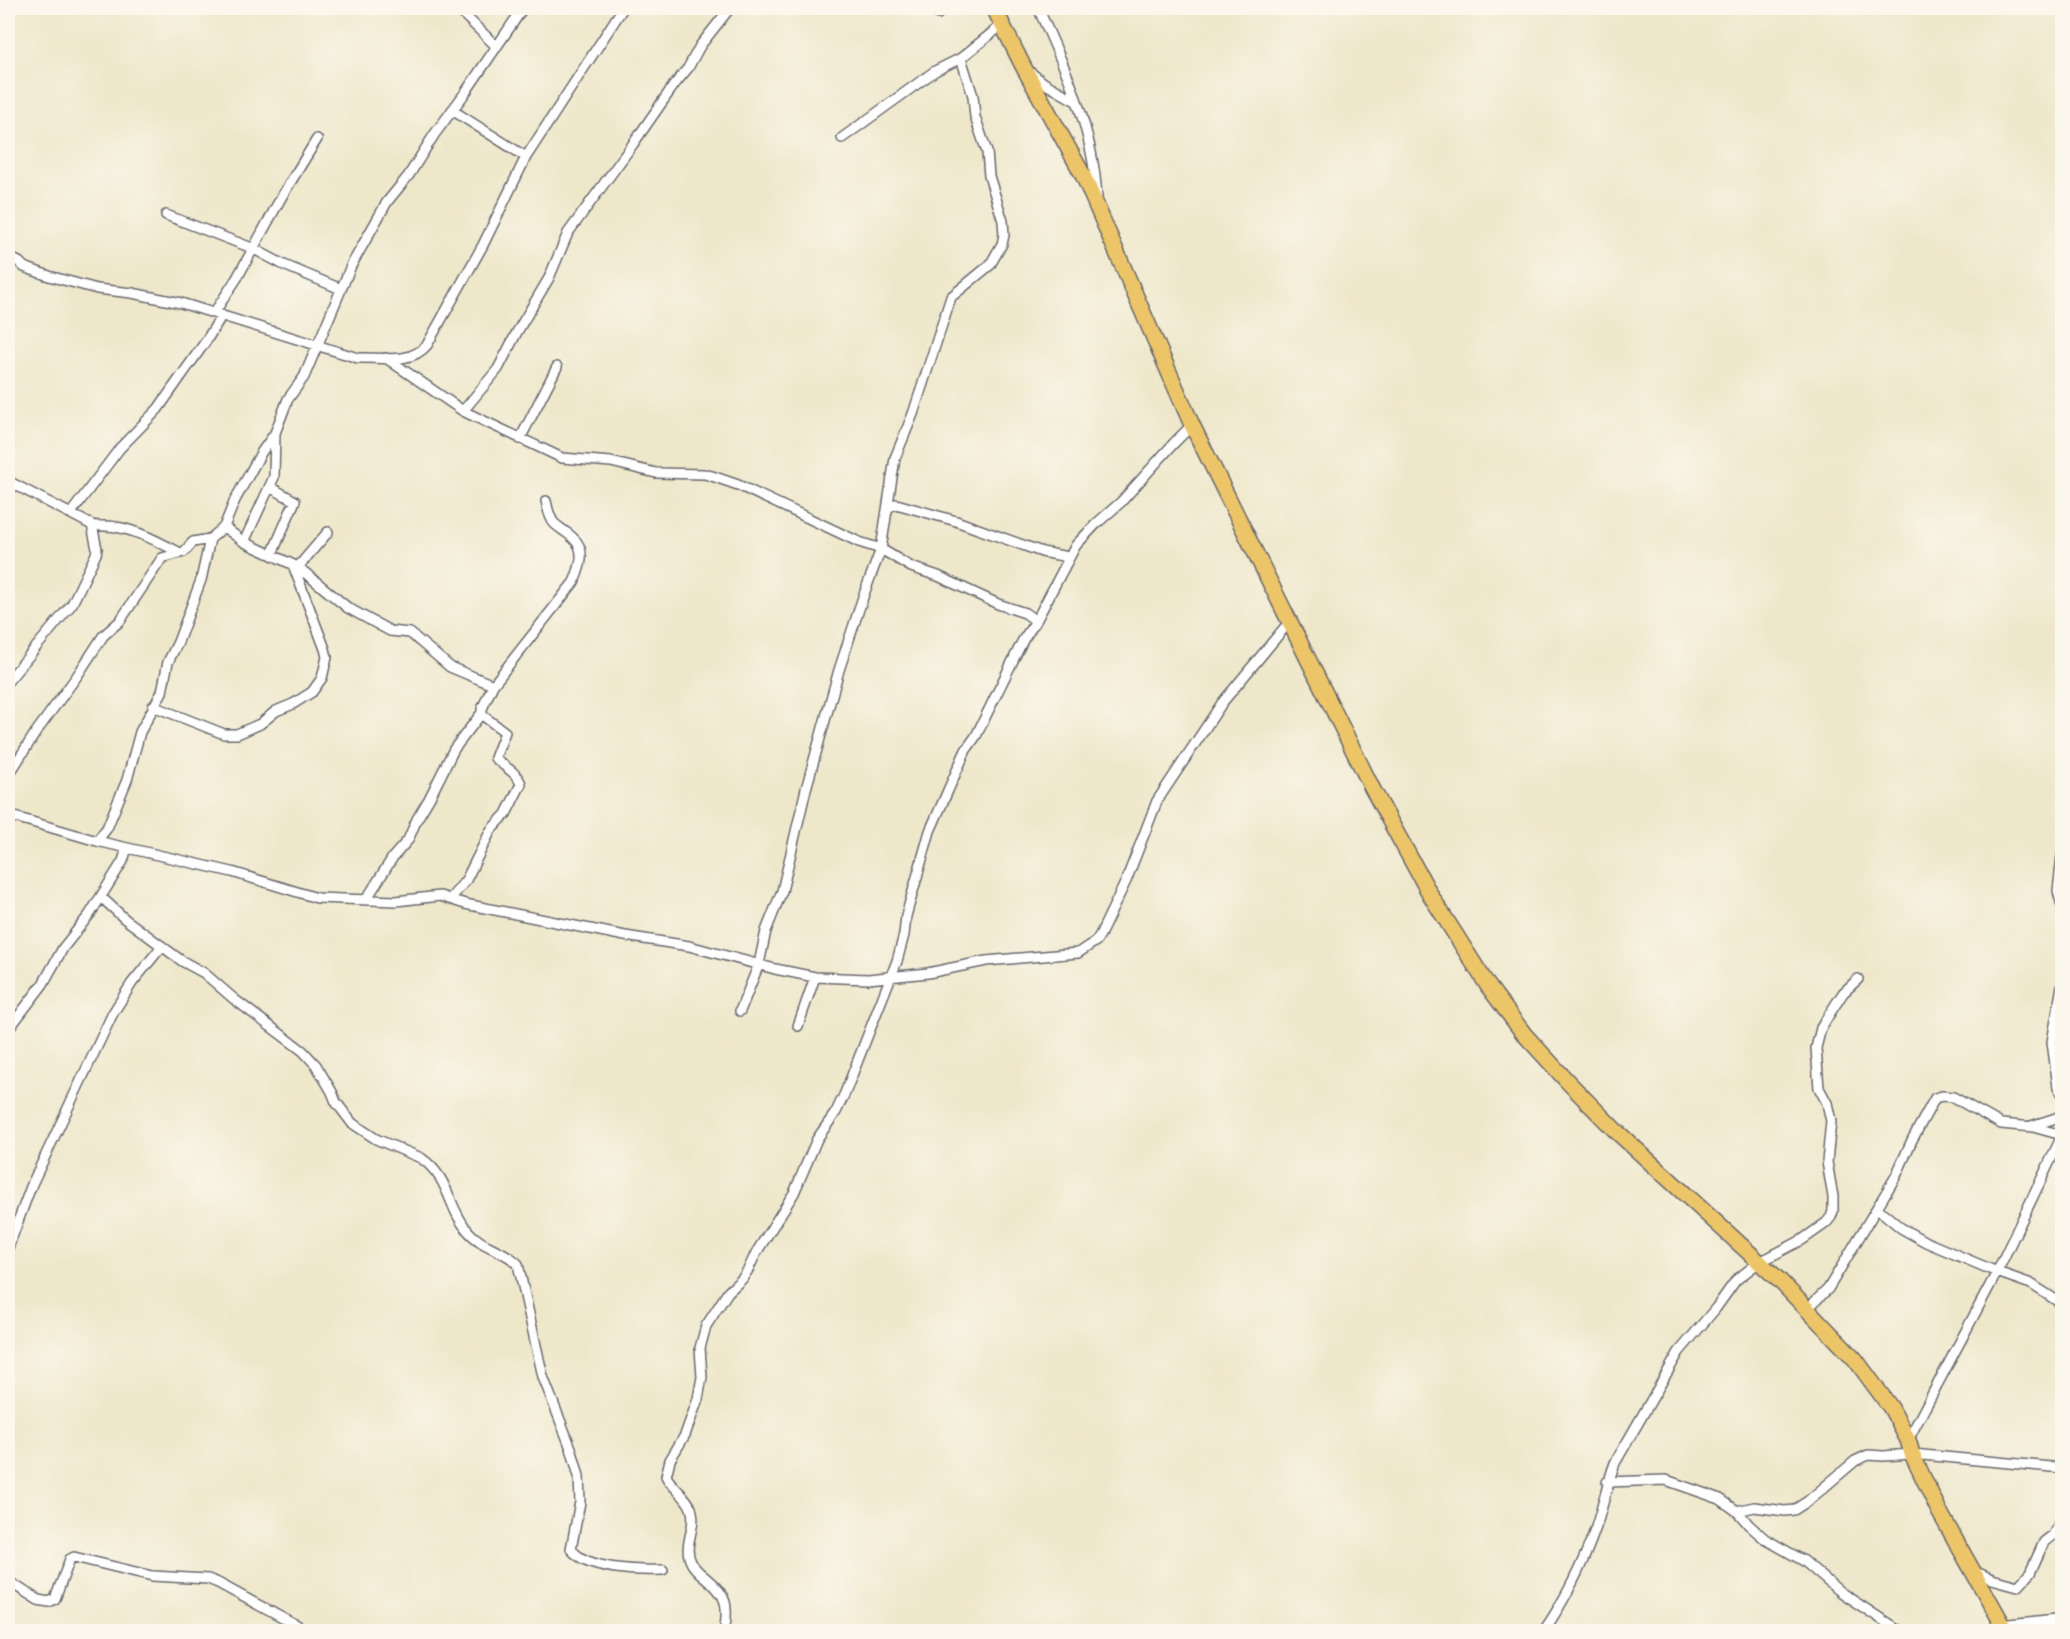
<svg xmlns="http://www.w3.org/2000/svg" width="2070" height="1639" font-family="'Shantell Sans',sans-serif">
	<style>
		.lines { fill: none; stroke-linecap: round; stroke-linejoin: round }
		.minor-casing { stroke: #69676d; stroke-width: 12 }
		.tertiary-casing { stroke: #69676d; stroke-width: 15 }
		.primary-casing { stroke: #69676d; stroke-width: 18 }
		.minor { stroke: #fff; stroke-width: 9 }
		.tertiary { stroke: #fff; stroke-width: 12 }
		.primary { stroke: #edc569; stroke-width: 15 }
	</style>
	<rect width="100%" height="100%" fill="#fbf7ec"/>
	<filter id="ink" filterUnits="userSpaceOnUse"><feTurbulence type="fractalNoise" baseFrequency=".0167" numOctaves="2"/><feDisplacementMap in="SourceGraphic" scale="12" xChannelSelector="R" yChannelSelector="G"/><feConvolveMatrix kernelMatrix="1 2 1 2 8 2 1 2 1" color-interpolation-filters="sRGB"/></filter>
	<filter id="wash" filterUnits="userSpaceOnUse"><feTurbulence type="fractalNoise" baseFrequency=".008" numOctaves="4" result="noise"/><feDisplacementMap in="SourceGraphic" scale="24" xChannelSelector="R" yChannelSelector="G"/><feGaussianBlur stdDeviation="1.35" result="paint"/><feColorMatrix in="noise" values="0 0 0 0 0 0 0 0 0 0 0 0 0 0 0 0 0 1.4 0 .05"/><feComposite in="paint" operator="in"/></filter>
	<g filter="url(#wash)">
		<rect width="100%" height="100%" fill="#eee7ca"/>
	</g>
	<g filter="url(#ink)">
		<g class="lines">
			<g class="minor-casing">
				<path id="minor" d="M457,8L496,46
					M934,8L938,14
					M1038,8C1066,69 1094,131 1097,199
					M8,11V8
					M1030,72L1044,83L1076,101
					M452,110L526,157
					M842,138L935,71L961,58L1002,25
					M166,215L252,248L284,265L341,289
					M8,257L19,262L24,267L49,276L97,289L132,293L181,303L358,358C382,357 410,365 427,345L483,245L526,157L623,8
					M214,313L237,278L282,196L317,139
					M386,358L463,411L562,458L611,462L656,473L704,474L712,476L738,485L859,542L881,549L911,567L938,576L998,604L1025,613L1036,621
					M463,411L498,369L517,332L549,278L568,233L633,144L674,85L688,68L700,46L730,8
					M520,439L557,367
					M8,481L92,525C100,527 107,525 116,527C139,531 159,542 180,553
					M270,487L295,501L272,554
					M888,508L895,504L900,505L956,521L1042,552L1068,557
					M71,513L120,448L158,409L206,341L222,315
					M224,527L244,542L298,567L348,608L390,631L410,633L450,667L493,685
					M244,542L274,477L275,433
					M298,567L328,532
					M8,681L72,604L96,554L97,549L92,525
					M153,706L224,734H237L260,724L276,711L293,704L312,692L322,678L327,657L325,649L293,565
					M8,776L36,732L77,676L103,636L120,621L162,558L184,552L193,542L210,539L224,527L235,500L261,453L275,433L288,399L304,377L351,266L387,202L409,175L434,135L465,93L523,8
					M8,815L97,841L232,872L317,898L396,901L440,896L465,904L625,936L689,946L775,969L815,977L868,979L928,973L986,961L1078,953L1096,941L1100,935L1126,881L1157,801L1222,703L1290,621
					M97,841L107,828L127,780L140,732L162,692L168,662L178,642L201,580L210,539
					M2062,856L2058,891L2062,906
					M101,897L125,919L182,961L204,973L234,999L303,1051L316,1065L332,1092L336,1102L352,1123L376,1139L421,1158C451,1179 447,1207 468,1231C482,1248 505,1250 518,1264L543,1377L571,1448L579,1476L580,1502L571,1549C586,1570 640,1571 663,1570
					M451,898L466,880L491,830L506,814L521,784C517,772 504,767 495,758L505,732L482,715V709L493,685L574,582C580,568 587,550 573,538C567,532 560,529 554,523C549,517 548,509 546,501
					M366,900L393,857L408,840L417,819L429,799L454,749L481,714
					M2062,986L2052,1042L2058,1087L2062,1094
					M740,1011L759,964L766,931L782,891L806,789L839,670L864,594L881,549L895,458L913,414L951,297L990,265L1002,244L1004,235L1003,221L989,176L987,152L975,117L973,96L961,58
					M798,1026L815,977
					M8,1030L43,984L63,948L90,914L123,861L127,848
					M2031,1126L2056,1118L2062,1114
					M1877,1208L1901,1228L1926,1242L1997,1272L2031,1284L2062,1304
					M8,1248L32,1184L113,1013L132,983L162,946
					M1806,1310L1828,1289L1896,1176L1912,1140L1935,1098L1942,1096L1953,1097L2001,1124L2033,1127L2062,1135
					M1908,1440L1997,1272L2062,1136
					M1607,1482L1666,1480L1720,1499L1737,1511L1749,1525L1765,1539L1804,1561L1840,1592L1901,1632
					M1737,1511L1754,1507L1785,1511L1794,1510L1808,1501L1855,1461L1868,1455L1883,1456L1912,1454L2062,1468
					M1974,1571L1992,1579L2018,1586L2030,1573L2044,1542L2053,1535L2062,1518
					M8,1581L38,1600L49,1602L55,1599L70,1559L74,1557L152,1576L208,1579L218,1583L308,1632
					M724,1632C729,1606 727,1595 707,1579C701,1574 695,1570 691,1562C682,1544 698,1527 691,1508C686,1495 672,1488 666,1476L670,1460L685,1435L698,1399L702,1377L700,1348L706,1326L728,1292L742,1279L748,1270L756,1253L794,1193L817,1139L836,1112L845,1093L897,961L904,935L906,916L930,831L966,750L976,736L1023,640L1036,621L1076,545L1096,524L1121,502L1174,443L1192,425
					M1543,1632C1566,1599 1583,1564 1596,1527C1603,1506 1607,1484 1615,1463L1679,1352L1716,1308L1736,1280L1758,1263L1802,1240L1826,1223L1831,1217L1833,1211V1197L1827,1162L1831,1121L1827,1103L1819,1088L1816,1048L1821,1028L1832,1010L1843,993L1858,979"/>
			</g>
			<g class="tertiary-casing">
				<path id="tertiary" d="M2005,1626L2062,1620"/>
			</g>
			<g class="primary-casing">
				<path id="primary" d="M994,8L1023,66L1083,175L1192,425L1373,790L1431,896L1488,986L1524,1034L1568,1082L1615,1130L1780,1281L1855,1359L1891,1408L1908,1440L1912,1454L1939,1511L2007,1632"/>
			</g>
			<use href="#minor" class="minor"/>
			<use href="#tertiary" class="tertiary"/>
			<use href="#primary" class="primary"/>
		</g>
	</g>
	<rect width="2070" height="1639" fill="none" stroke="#fbf7ec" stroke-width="30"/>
</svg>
